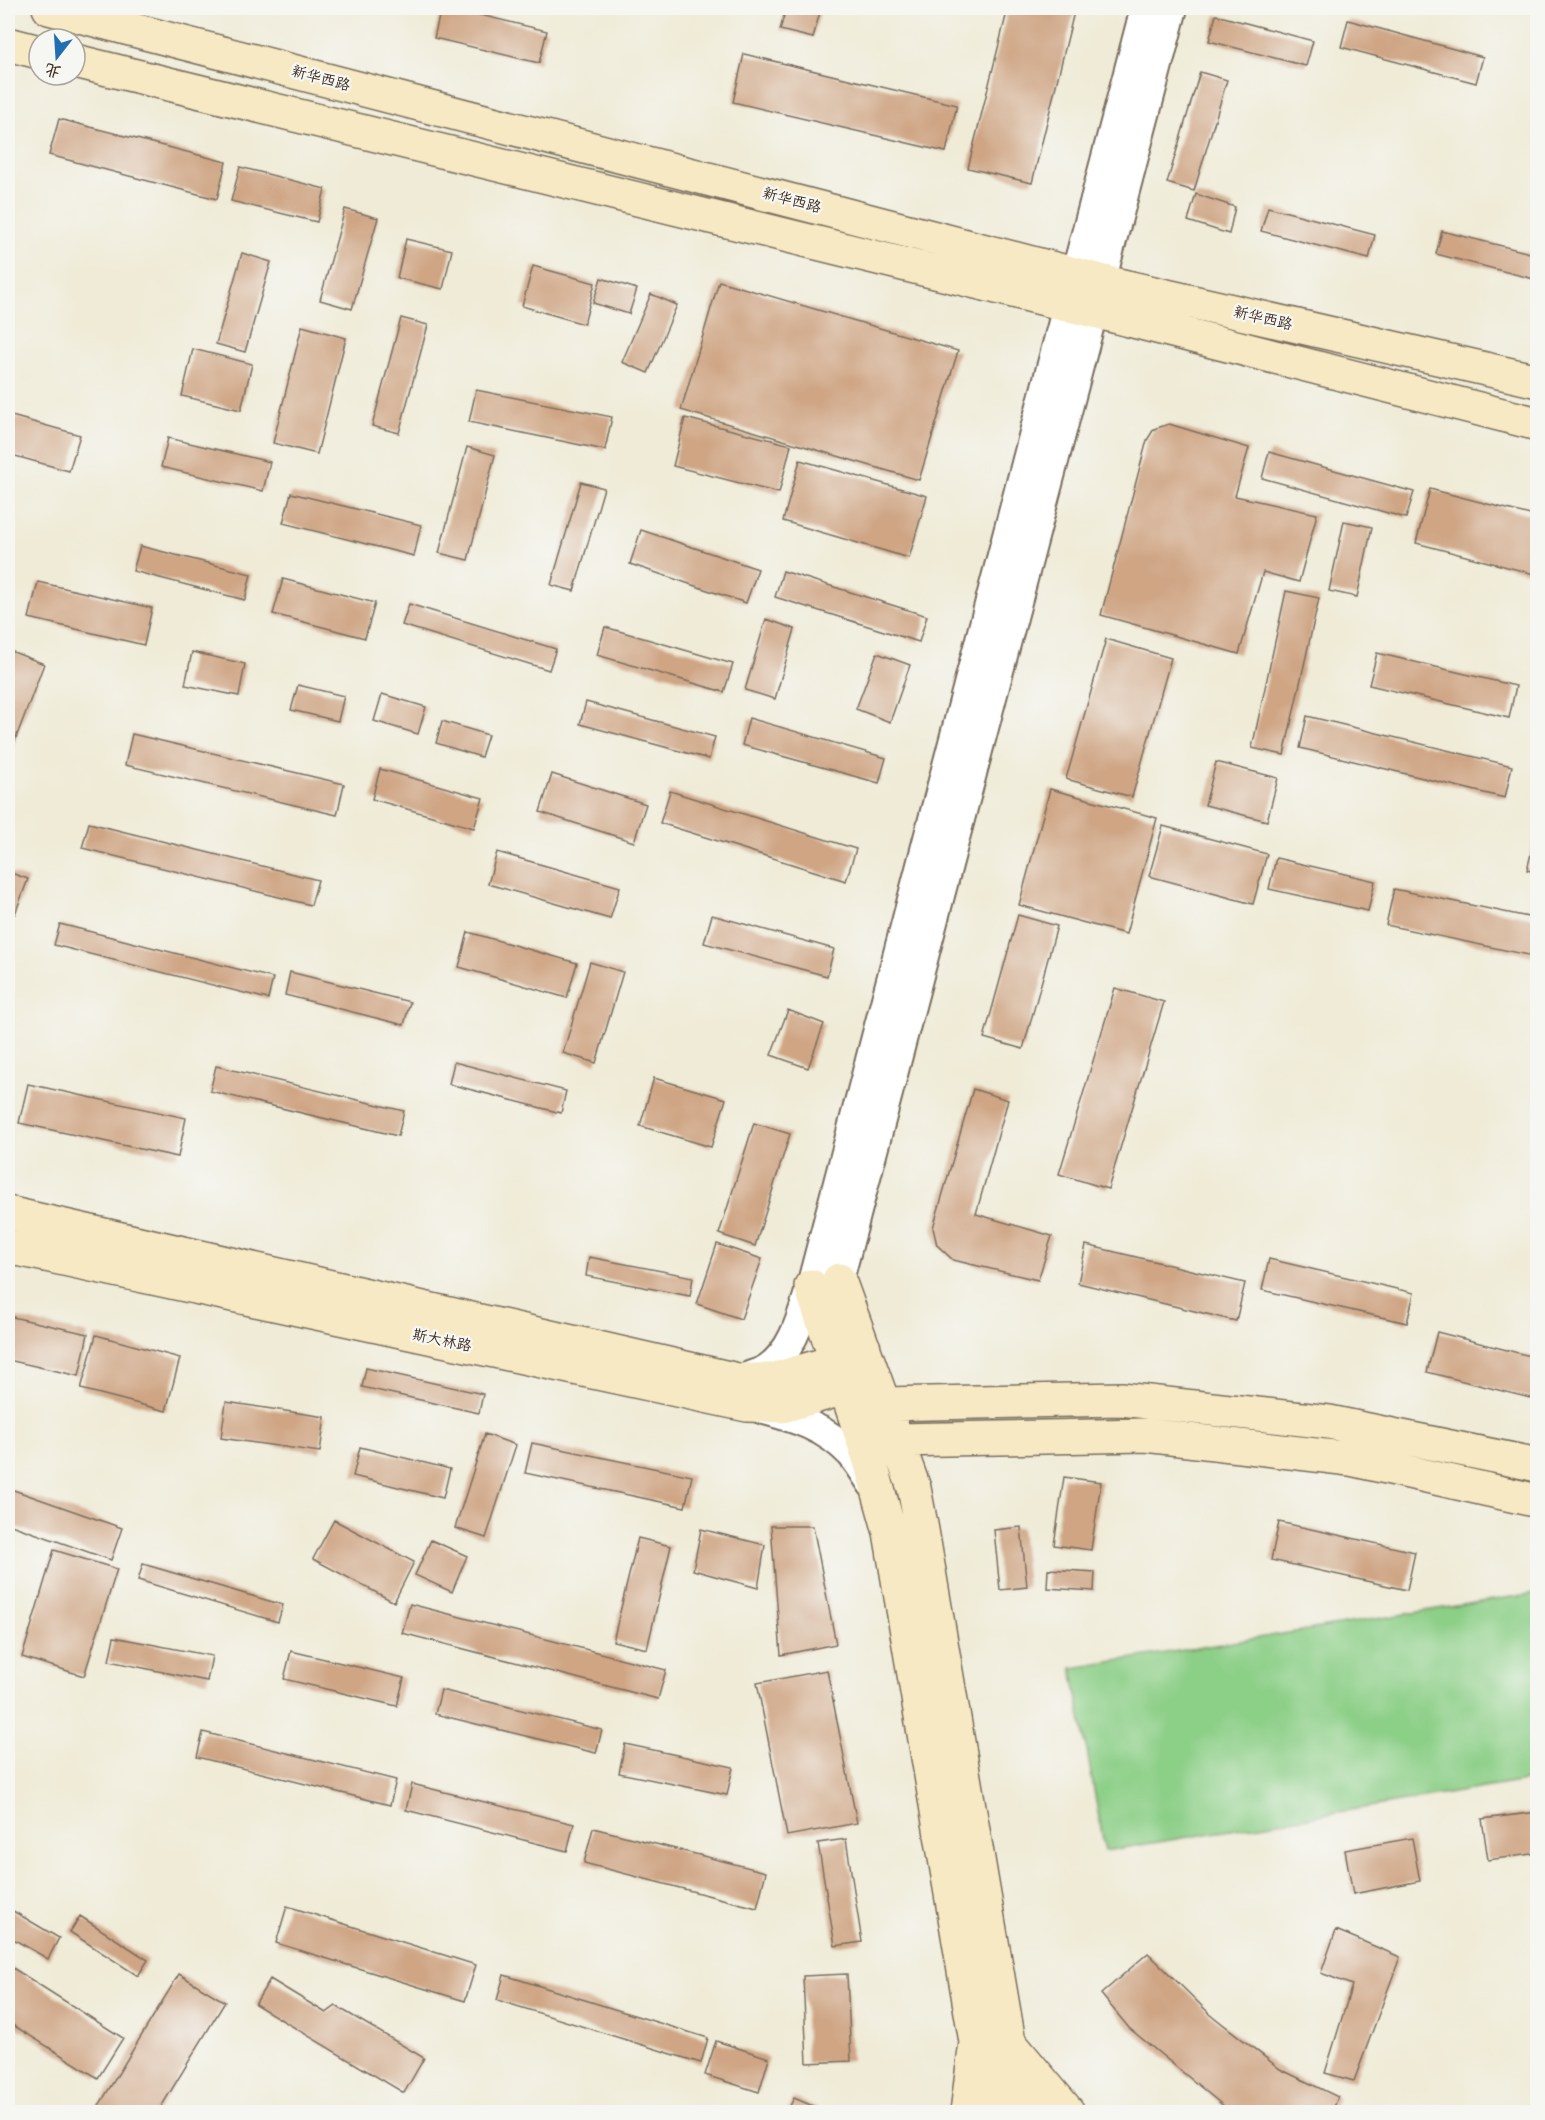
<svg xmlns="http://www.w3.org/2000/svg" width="1545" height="2120" font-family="'Shantell Sans','LXGW WenKai TC',sans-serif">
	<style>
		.green { fill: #8ccf87; stroke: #647c52; stroke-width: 1.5 }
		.building { fill: #cfa584 }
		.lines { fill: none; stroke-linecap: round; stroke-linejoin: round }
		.tertiary-casing { stroke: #7a6e5f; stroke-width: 32 }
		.secondary-casing { stroke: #7a6e5f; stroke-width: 36 }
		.tertiary { stroke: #fff; stroke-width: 28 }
		.secondary { stroke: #f6e9c3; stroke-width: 33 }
		.labels { text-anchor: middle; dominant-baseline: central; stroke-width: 4.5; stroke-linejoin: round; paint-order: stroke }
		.street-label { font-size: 15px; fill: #3b2a1e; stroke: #f6f6f2 }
	</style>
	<rect width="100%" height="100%" fill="#f6f6f2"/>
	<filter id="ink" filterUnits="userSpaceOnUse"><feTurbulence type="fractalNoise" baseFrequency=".0167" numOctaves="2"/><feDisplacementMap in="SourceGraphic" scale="12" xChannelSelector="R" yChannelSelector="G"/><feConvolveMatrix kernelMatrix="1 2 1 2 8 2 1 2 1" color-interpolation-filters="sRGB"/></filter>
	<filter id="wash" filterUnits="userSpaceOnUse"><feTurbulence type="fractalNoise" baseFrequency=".008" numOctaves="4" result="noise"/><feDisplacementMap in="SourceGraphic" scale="24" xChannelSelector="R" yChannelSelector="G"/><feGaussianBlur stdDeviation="1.35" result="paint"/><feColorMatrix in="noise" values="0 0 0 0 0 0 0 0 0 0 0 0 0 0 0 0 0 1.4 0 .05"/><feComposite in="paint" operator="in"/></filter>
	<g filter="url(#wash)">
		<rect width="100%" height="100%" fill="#efebd7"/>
		<path class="green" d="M1537,1593V1779L1105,1851L1072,1668Z"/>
		<g id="blocks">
			<path class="building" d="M441,8H451L547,31L539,63L434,38Z
				M786,8H821L813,38L780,30Z
				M1008,8H1075L1032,183L968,168Z
				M1216,15L1313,41L1306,66L1209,41Z
				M1348,20L1483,57L1476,83L1341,47Z
				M744,54L957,105L946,152L733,102Z
				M1200,72L1227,80L1194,191L1167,183Z
				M59,119L226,162L217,199L49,155Z
				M240,167L325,189L317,222L231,201Z
				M1196,194L1235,207L1229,234L1188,221Z
				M1268,207L1375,235L1369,259L1261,231Z
				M345,209L378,218L352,309L320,300Z
				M1442,231L1538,255V280L1436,254Z
				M406,239L452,250L443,289L397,278Z
				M242,253L271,262L245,352L216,344Z
				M533,266L595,283L584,324L522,306Z
				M601,278L637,289L629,314L593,303Z
				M719,281L958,351L919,480L681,410Z
				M651,294L677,305L648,373L622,362Z
				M401,318L428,325L399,433L372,426Z
				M302,326L346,338L317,454L273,443Z
				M193,349L252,364L241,410L182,396Z
				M476,390L612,417L605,450L469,422Z
				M8,415L80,435L69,471L8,454Z
				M685,418L791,445L779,493L673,466Z
				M1169,424L1249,448L1235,496L1317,514L1299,582L1263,572L1239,654L1101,615L1147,440L1154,429Z
				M168,438L270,462L263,491L161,467Z
				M467,447L495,455L468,560L439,553Z
				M1269,452L1414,492L1406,518L1262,478Z
				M800,460L927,496L909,558L783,521Z
				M581,482L604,488L574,591L551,585Z
				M1430,489L1538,517V575L1416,543Z
				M291,493L421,525L414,556L283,523Z
				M1344,521L1372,527L1357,597L1329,591Z
				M641,530L758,569L746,603L630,564Z
				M140,546L251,574L245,600L133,571Z
				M783,571L927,616L919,642L775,597Z
				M283,579L375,603L365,638L273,614Z
				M38,582L152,608L144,645L29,618Z
				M1286,591L1319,598L1284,755L1252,748Z
				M409,604L556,649L549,670L402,625Z
				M766,619L795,629L775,699L745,690Z
				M605,627L733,664L724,692L597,655Z
				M1106,639L1171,658L1132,797L1066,779Z
				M8,650L44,664L8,759Z
				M192,652L245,664L239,696L185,685Z
				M877,653L910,665L890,722L856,709Z
				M1377,653L1516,686L1509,718L1369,685Z
				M298,685L344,696L338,721L291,710Z
				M382,694L426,707L418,734L374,721Z
				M586,702L715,737L709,759L580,724Z
				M1307,716L1512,766L1505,798L1300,748Z
				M749,718L886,758L879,783L742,745Z
				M442,721L488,735L481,757L436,743Z
				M132,734L344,784L337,815L125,765Z
				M1216,762L1278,778L1267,821L1205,805Z
				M380,769L483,798L474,828L372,799Z
				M552,774L646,804L634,842L540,812Z
				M1050,789L1157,818L1126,934L1019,905Z
				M670,791L856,849L846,881L660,823Z
				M89,823L318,880L311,905L82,848Z
				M1163,826L1267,854L1253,904L1149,876Z
				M1537,829H1538V873L1527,870Z
				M497,852L620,887L610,919L488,884Z
				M1276,858L1375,881L1368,911L1269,889Z
				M8,872L28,879L15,914L8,911Z
				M1394,889L1538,919V957L1386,925Z
				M712,915L834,949L827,976L704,943Z
				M1018,915L1057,926L1023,1049L984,1038Z
				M60,924L273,978L268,999L54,945Z
				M468,932L577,963L567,998L459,967Z
				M590,962L623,972L596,1063L563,1053Z
				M290,972L410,1002L404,1025L285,995Z
				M1115,988L1164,1002L1108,1189L1059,1174Z
				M788,1010L824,1024L808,1068L771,1055Z
				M454,1062L566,1091L561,1113L449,1084Z
				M216,1066L404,1111L398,1136L210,1091Z
				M654,1078L726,1099L711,1147L640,1126Z
				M28,1084L186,1118L178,1157L19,1123Z
				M973,1089L1008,1100L976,1214L1052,1236L1038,1280L953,1260L937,1245L933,1228Z
				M754,1123L790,1134L755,1246L719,1234Z
				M717,1244L762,1259L741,1319L697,1304Z
				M1086,1245L1245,1283L1236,1321L1078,1283Z
				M589,1257L693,1277L690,1296L586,1276Z
				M1269,1259L1414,1293L1407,1323L1262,1290Z
				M8,1316L88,1334L79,1376L8,1360Z
				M1437,1332L1538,1358V1400L1427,1372Z
				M96,1335L180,1358L166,1411L81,1389Z
				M366,1368L483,1394L479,1413L362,1387Z
				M226,1402L325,1417L320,1452L221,1438Z
				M485,1434L516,1445L486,1538L455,1528Z
				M532,1443L692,1476L685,1507L525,1473Z
				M360,1447L450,1469L443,1498L353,1476Z
				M1064,1477L1101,1482L1091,1550L1054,1545Z
				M8,1488L122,1528L111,1560L8,1524Z
				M334,1520L414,1562L394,1602L313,1559Z
				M1279,1522L1415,1552L1407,1590L1271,1560Z
				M771,1526H813L836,1644L781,1655Z
				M1021,1527L1027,1587L1000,1590L994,1530Z
				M701,1529L765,1545L758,1588L693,1570Z
				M638,1538L671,1546L647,1649L613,1641Z
				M431,1540L467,1556L452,1592L415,1575Z
				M54,1550L117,1569L84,1676L22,1657Z
				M143,1564L283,1605L278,1622L138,1580Z
				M1048,1569L1095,1572L1094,1591L1047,1588Z
				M410,1604L666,1670L658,1699L402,1633Z
				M114,1637L212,1656L207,1681L109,1661Z
				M291,1651L404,1678L397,1706L284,1679Z
				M827,1670L857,1823L787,1836L757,1683Z
				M441,1690L602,1730L596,1753L435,1714Z
				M203,1732L396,1780L390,1805L197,1757Z
				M625,1744L733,1767L727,1795L619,1773Z
				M412,1784L574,1824L567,1851L406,1810Z
				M1538,1812V1853L1488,1860L1482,1819Z
				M593,1828L766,1872L757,1908L584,1863Z
				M1412,1838L1420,1881L1353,1894L1345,1850Z
				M846,1839L862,1942L835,1946L818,1843Z
				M287,1906L476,1965L465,2001L276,1943Z
				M8,1908L59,1938L48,1959L8,1936Z
				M80,1916L148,1960L138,1976L70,1932Z
				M1336,1930L1400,1957L1354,2081L1325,2073L1352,1985L1321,1973Z
				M1148,1953L1210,2014L1280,2069L1338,2097L1332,2112H1231L1129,2028L1101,1994Z
				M8,1965L123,2038L98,2078L8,2022Z
				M179,1974L225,2002L158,2112H95Z
				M847,1974L851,2061L807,2063L803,1976Z
				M504,1975L708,2038L701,2063L497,2000Z
				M270,1979L326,2013L336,2006L424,2058L404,2093L255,2004Z
				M716,2041L769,2058L759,2092L705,2075Z
				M794,2098L827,2112H787Z"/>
		</g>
	</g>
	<g filter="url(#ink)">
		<use href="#blocks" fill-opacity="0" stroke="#7a6e5f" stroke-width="1.5"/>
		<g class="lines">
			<g class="tertiary-casing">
				<path id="tertiary" d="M839,1280L1173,8
					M742,1379C750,1375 761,1373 768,1368C794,1350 802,1314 811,1286L1145,8
					M761,1409C795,1418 825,1427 851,1454C859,1463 865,1474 872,1484"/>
			</g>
			<g class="secondary-casing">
				<path id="secondary" d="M49,8L1101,281L1538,381
					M8,44L39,52
					M75,61L1094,311L1538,424
					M8,1213L738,1380H772L836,1361L864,1348
					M8,1247L747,1405L783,1406L845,1388L873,1374
					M839,1280L914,1488L922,1530L1009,2042L999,2112
					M811,1286L870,1461L890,1532L976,2042L967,2112
					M884,1404L1121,1399L1329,1422L1538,1465
					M896,1440L1145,1435L1350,1459L1538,1501
					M1009,2042L1068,2112
					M990,2072L1003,2081L1033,2112"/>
			</g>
			<use href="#tertiary" class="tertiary"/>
			<use href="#secondary" class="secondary"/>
		</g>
	</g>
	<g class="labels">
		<g class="street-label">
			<text transform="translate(321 78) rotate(15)">新华西路</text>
			<text transform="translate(792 200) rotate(15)">新华西路</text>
			<text transform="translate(1263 318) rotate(13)">新华西路</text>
			<text transform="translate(442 1340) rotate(12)">斯大林路</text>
		</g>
	</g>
	<rect width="1545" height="2120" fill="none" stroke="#f6f6f2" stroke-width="30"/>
	<g transform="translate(57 57) rotate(197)"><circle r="28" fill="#f6f6f2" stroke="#aba49d" stroke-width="1.5"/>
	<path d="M0-4.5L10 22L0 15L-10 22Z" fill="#1f6fb2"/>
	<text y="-9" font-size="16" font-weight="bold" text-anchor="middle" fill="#3b2a1e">北</text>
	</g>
</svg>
